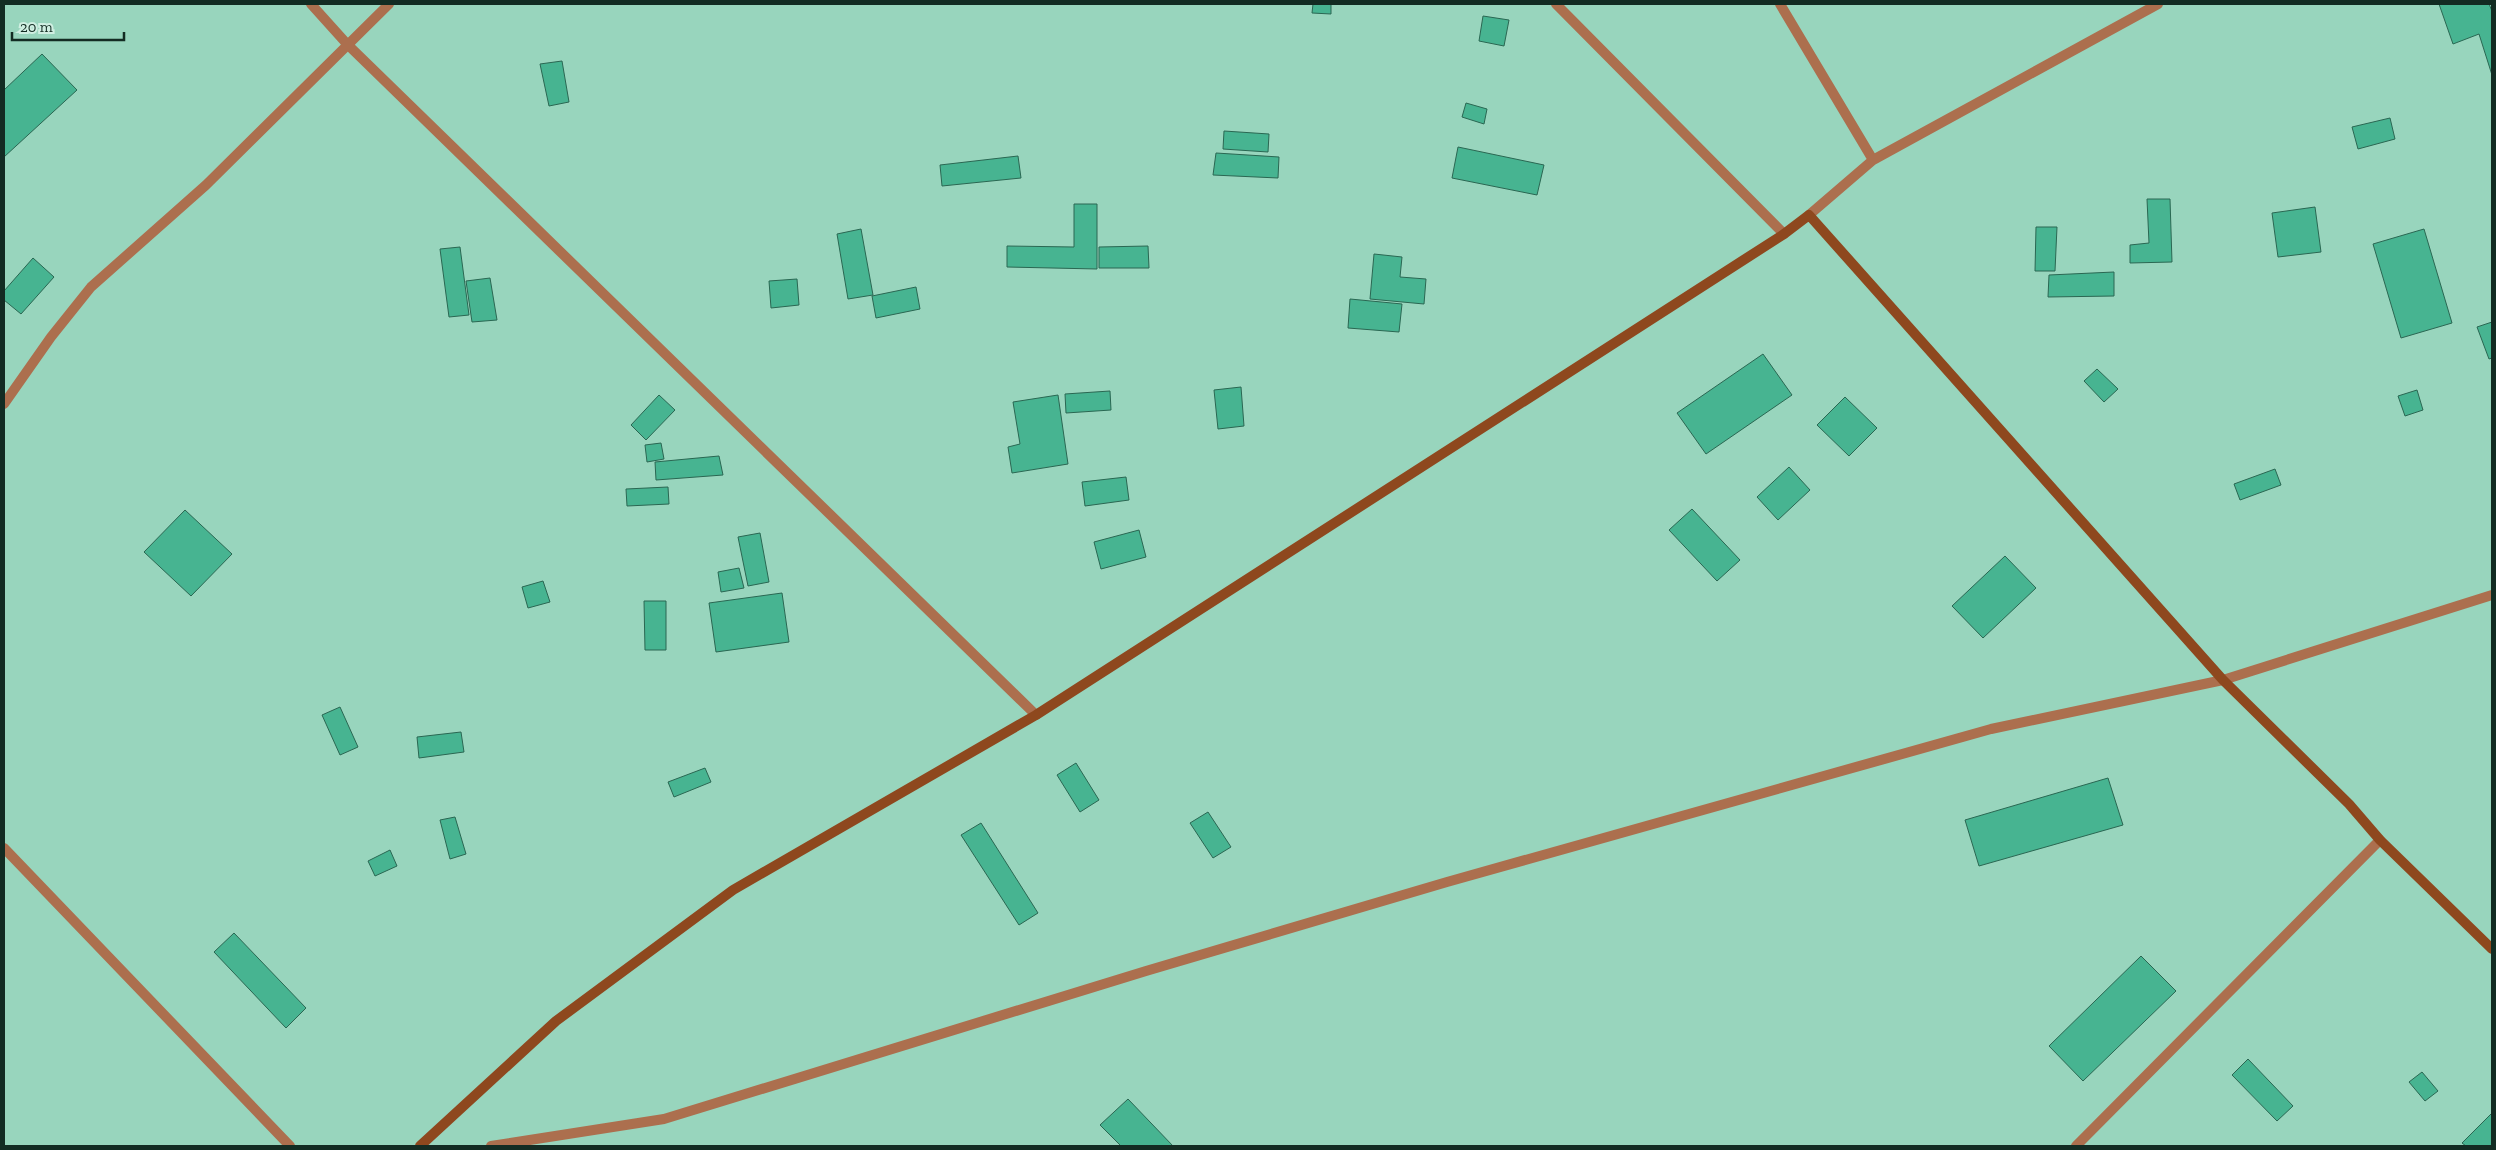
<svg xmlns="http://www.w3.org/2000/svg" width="2496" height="1150" font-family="'Zilla Slab',serif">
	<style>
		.building { fill: #47b491; stroke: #2a6752 }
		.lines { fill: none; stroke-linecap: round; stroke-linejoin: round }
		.street { stroke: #ac6f4e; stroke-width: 10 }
		.secondary { stroke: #8e481e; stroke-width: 10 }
	</style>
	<rect width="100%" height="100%" fill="#98d5bd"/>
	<path class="building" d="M1313,4H1331V14L1312,13Z
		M2439,4H2489L2492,11V75L2479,34L2453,44Z
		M1483,16L1509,20L1504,46L1479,41Z
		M42,54L77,90L4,157V90Z
		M562,61L569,102L549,106L540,64Z
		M1466,103L1487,109L1484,124L1462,117Z
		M2390,118L2395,139L2358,149L2352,127Z
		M1224,131L1269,134L1268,152L1223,149Z
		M1458,147L1544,165L1537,195L1452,178Z
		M1216,153L1279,157L1278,178L1213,175Z
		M1018,156L1021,178L942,186L940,165Z
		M2147,199H2170L2172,262L2130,263V245L2149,243Z
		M1074,204H1097V269L1007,267V246L1074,247Z
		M2315,207L2321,252L2278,257L2272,213Z
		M2036,227H2057L2055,271H2035Z
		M861,229L873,295L848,299L837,234Z
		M2424,229L2452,323L2401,338L2373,244Z
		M1148,246L1149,268H1099V247Z
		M460,247L469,315L449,317L440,249Z
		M1374,254L1402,257L1400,277L1426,279L1424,304L1370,299Z
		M33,258L54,277L21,314L4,300V291Z
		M2114,272V296L2048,297L2049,275Z
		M490,278L497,320L472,322L466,281Z
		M797,279L799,305L771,308L769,281Z
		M916,287L920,309L876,318L872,296Z
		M1350,299L1402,304L1399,332L1348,328Z
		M2492,322V358L2489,359L2477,327Z
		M1763,354L1792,395L1706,454L1677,413Z
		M2097,369L2118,389L2104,402L2084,381Z
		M1241,387L1244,426L1218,429L1214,390Z
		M2417,390L2423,410L2405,416L2398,396Z
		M1110,391L1111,410L1066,413L1065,394Z
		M659,395L675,410L646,440L631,425Z
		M1058,395L1068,464L1012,473L1008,447L1020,444L1013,402Z
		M1845,397L1877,428L1849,456L1817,425Z
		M661,443L664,459L647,462L645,445Z
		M719,456L723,475L656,480L655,462Z
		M1789,467L1810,490L1778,520L1757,497Z
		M2275,469L2281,485L2240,500L2234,484Z
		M1126,477L1129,500L1085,506L1082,482Z
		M668,487L669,504L627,506L626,489Z
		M1692,509L1740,560L1717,581L1669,530Z
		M185,510L232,554L191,596L144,552Z
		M1139,530L1146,557L1101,569L1094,542Z
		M760,533L769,582L748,586L738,537Z
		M2005,556L2036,588L1983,638L1952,606Z
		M739,568L744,588L721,592L718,572Z
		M543,581L550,602L528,608L522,587Z
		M782,593L789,642L716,652L709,603Z
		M644,601H666V650H645Z
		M340,707L358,747L340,755L322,715Z
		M461,732L464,752L419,758L417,737Z
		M1076,763L1099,800L1080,812L1057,775Z
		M705,768L711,782L674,797L668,782Z
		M2108,778L2123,825L1979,866L1965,820Z
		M1208,812L1231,847L1213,858L1190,823Z
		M455,817L466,854L450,859L440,820Z
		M981,823L1038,913L1019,925L961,835Z
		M390,850L397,866L375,876L368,861Z
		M234,933L306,1008L286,1028L214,952Z
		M2141,956L2176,991L2083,1081L2049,1046Z
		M2248,1059L2293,1106L2277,1121L2232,1075Z
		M2422,1072L2438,1091L2425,1101L2409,1082Z
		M1128,1099L1173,1146H1121L1100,1125Z
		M2492,1113V1146H2466L2462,1143Z"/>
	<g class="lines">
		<path class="street" d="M311,4L347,44L1036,715
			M1556,4L1784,234
			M1780,4L1873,160
			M1809,215L1873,160L2158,4
			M4,404L51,337L91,287L206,185L389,4
			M4,848L290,1146
			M491,1146L664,1119L1146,971L1447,882L1991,729L2223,680L2492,595
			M2076,1146L2380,840"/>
		<path class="secondary" d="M420,1146L556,1021L733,890L1036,715L1784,234L1809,215L2223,680L2349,804L2380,840L2492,949"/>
	</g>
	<rect width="2496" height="1150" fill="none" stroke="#132c23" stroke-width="10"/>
	<path d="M12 32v8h112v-8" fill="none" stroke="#132c23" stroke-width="2.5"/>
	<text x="20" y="32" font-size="15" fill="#132c23" stroke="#d0efe2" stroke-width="4" paint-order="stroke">20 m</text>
</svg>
